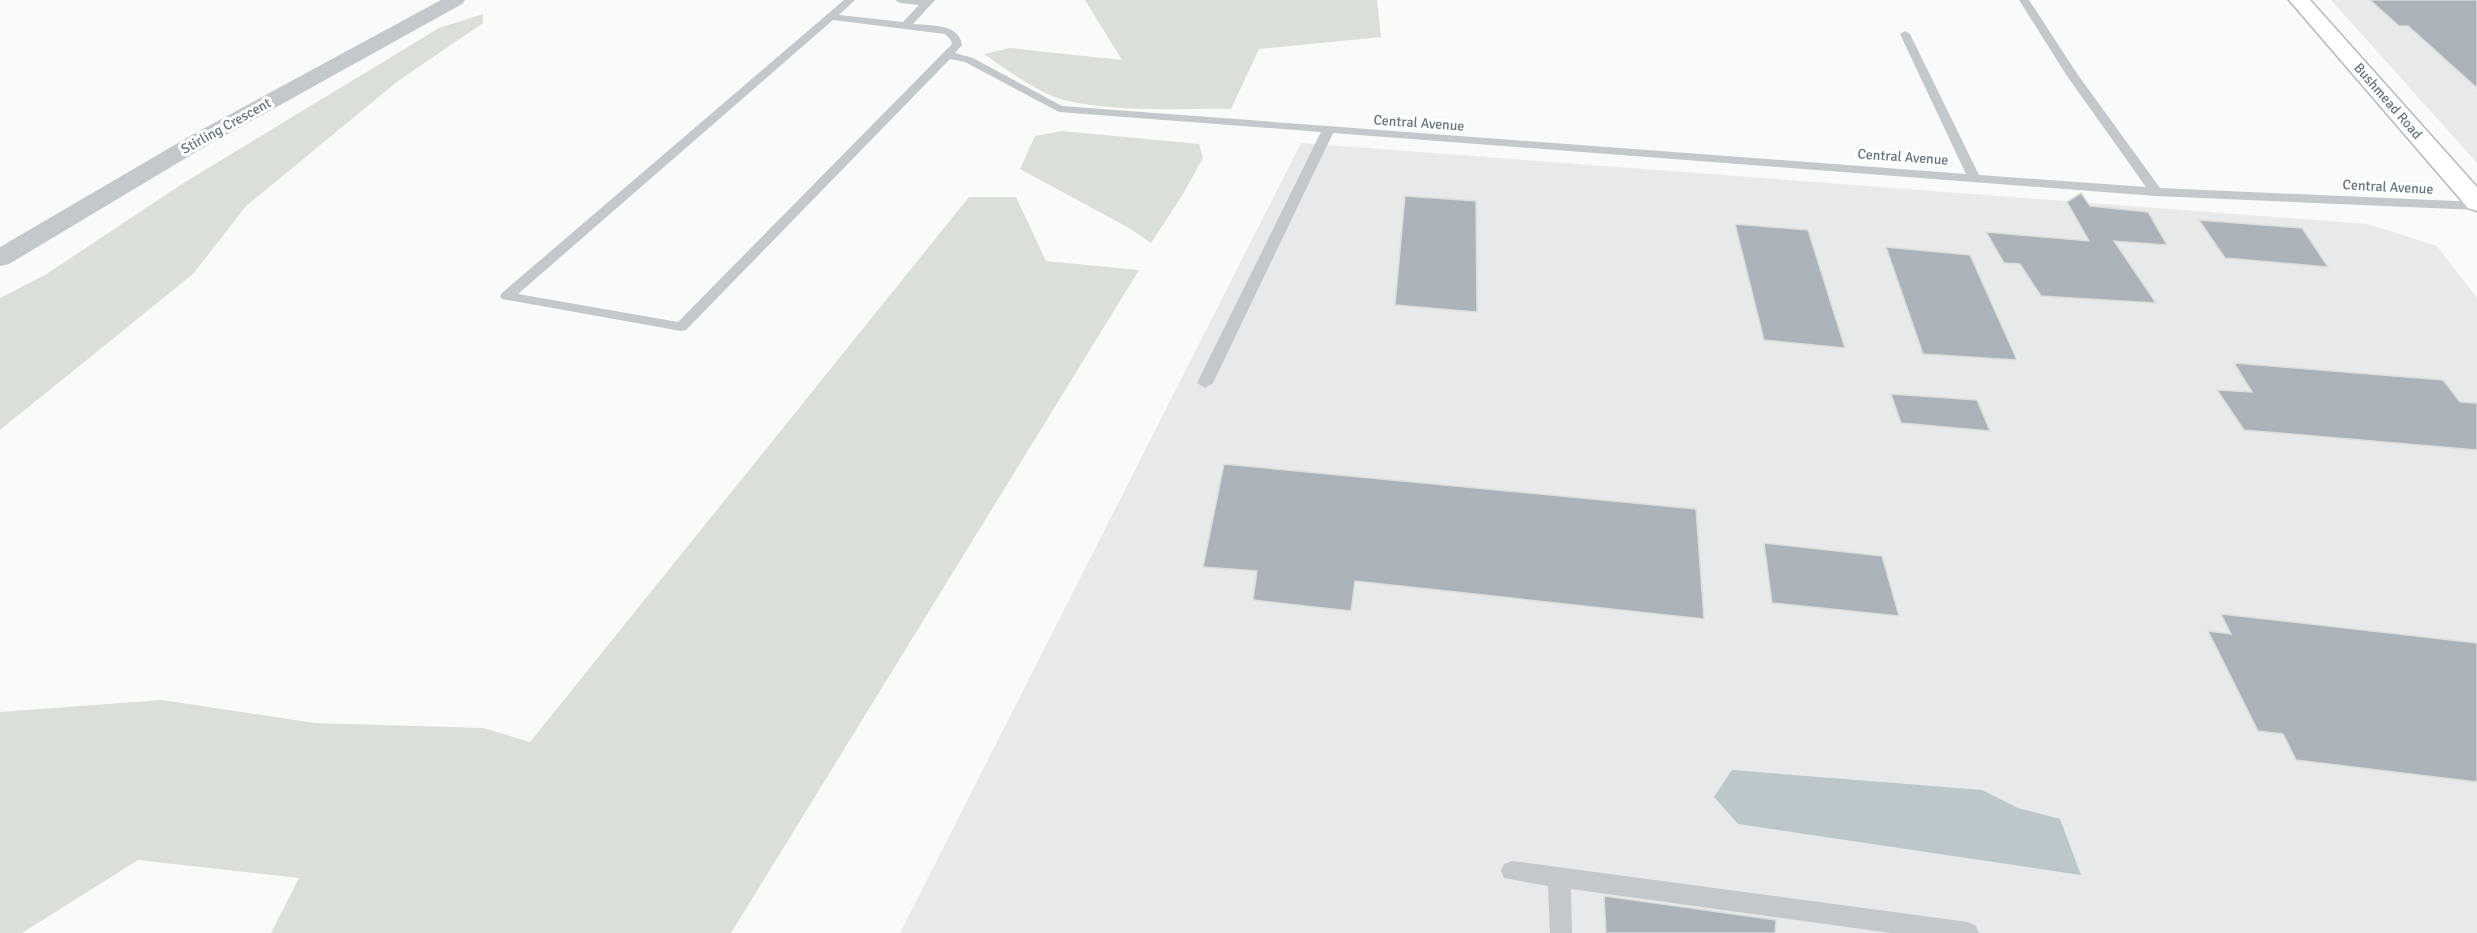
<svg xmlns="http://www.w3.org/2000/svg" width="2477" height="933" font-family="Signika,sans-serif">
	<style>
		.built { fill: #e8e9e9 }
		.green { fill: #dadfd7 }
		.water { fill: #bbc7cb }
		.building { fill: #aab3b9; stroke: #dcdcda; stroke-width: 1.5 }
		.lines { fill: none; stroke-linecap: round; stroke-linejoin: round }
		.secondary-casing { stroke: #b3babf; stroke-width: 3 }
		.lane { fill: #c3c8cc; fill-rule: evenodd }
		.street { fill: #c3c8cc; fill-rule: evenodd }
		.secondary { fill: #fff; fill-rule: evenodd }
		.labels { text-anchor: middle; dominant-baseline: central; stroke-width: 6; stroke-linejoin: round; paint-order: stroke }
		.far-street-label { font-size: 14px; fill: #657683; stroke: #fff }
	</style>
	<rect width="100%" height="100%" fill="#fafaf8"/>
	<path class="built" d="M2331,0H2477V163Z
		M1301,143L2368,224L2437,246L2477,298V933H900Z"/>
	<path class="green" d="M1085,0H1377L1381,37L1259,49L1231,109C1177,108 1118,113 1064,100C1040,94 1005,69 984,54L1010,48L1122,60Z
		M483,14V23L398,81L246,206L193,274L0,430V298L45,275L182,184L439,28Z
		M1062,131L1199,144L1203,158L1183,194L1151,243L1129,228L1020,169L1035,136Z
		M969,197H1016L1046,261L1139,270L731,933H271L299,878L138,860L22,933H0V712L162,700L315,723L483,728L530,742Z"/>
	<path class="water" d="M1732,770L1982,790L2018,808L2060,819L2081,875L1738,824L1714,797Z"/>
	<path class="building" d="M2370,0H2477V88L2408,26H2399Z
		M2081,193L2090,206L2148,212L2167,245L2114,241L2156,303L2041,296L2020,264L2004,263L1986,232L2089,241L2067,202Z
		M1405,196L1476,201L1477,312L1395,305Z
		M2199,220L2302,228L2328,267L2225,258Z
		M1735,224L1808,230L1845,348L1764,340Z
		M1886,247L1970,255L2017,360L1923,354Z
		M2234,363L2443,380L2460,402L2477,403V450L2244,430L2217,390L2252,392Z
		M1891,394L1977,400L1990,431L1901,423Z
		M1224,464L1696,509L1704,619L1355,581L1351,611L1253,600L1257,571L1203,567Z
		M1764,543L1882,556L1899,616L1772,603Z
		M2221,614L2477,643V782L2296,760L2283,734L2258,731L2208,631L2231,634Z
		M1604,896L1776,920L1775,933H1606Z"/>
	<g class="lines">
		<g class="secondary-casing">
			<path id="secondary" d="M2289,0H2310L2477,187V211L2468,208Z"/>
		</g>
		<path class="lane" d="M844,0H855L839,15L903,22L919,5L900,3L895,0H935L913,24C931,26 959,23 962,45L955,53L973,58L1062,106L1966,174L1900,34L1905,31L1910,34L1979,175L2146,187L2067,76L2019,0H2029L2078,75L2160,188L2477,202V210L2156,196L1333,133L1213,383L1205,388L1197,383L1321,132L1059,112L965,62L950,59L686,330L681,331L502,299L500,296L502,293ZM833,20L945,34L951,40L952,44L678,322L518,294Z
			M1512,861L1968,922L1976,926L1979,933H1891L1571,889L1572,933H1550L1548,886L1504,878L1501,871L1504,864Z"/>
		<path class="street" d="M441,0H465L462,4L206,146L9,264L0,266V247L190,136Z"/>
		<use href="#secondary" class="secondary"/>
	</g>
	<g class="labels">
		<g class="far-street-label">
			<text transform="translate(2388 101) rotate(49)">Bushmead Road</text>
			<text transform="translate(1419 123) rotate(4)">Central Avenue</text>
			<text transform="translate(226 126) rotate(-29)">Stirling Crescent</text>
			<text transform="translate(1903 157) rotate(4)">Central Avenue</text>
			<text transform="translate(2388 187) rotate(3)">Central Avenue</text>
		</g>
	</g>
</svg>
